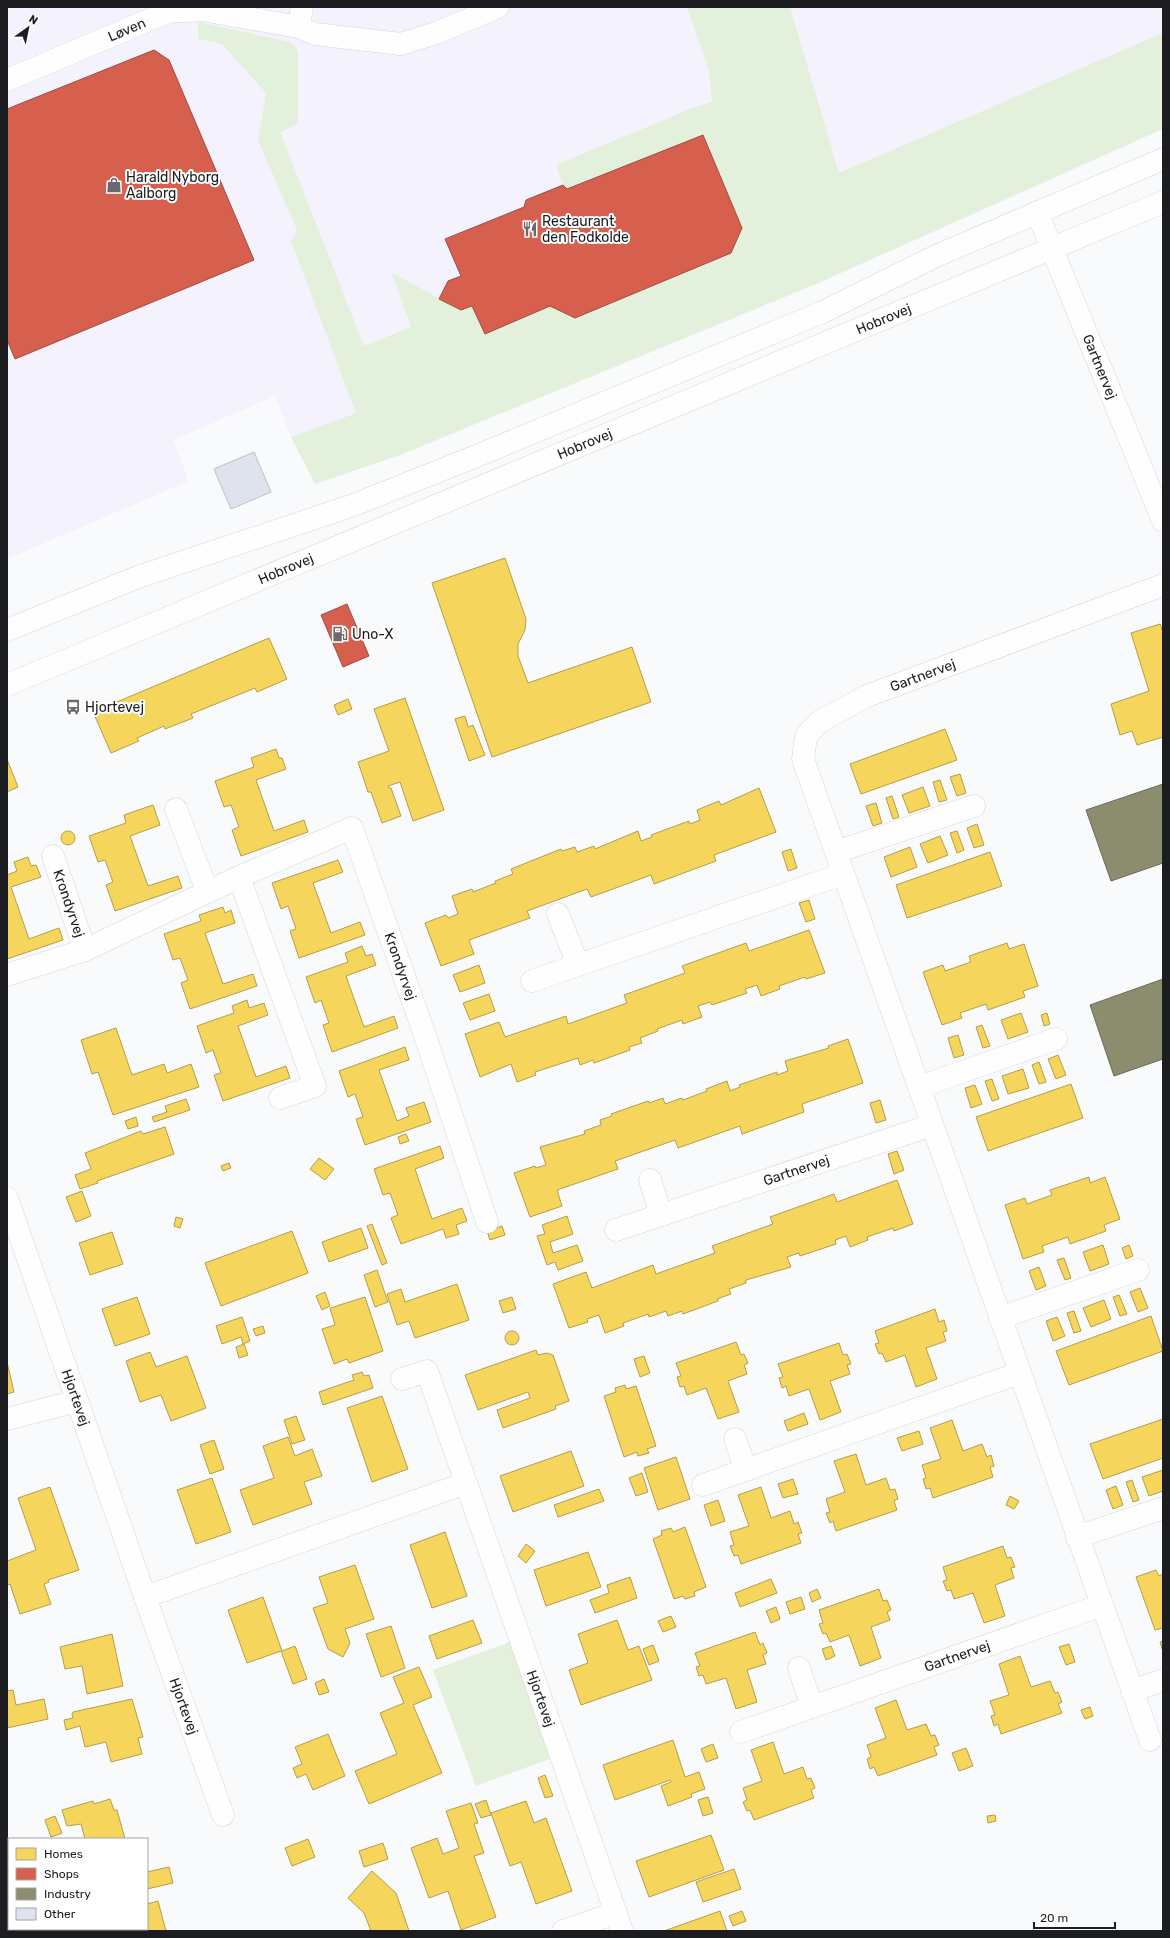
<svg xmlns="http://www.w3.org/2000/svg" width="1170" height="1938" font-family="Rubik,sans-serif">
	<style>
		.commercial { fill: #f4f2fd }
		.green { fill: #e3f0db }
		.homes { fill: #f6d55c; stroke: #b49e4a }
		.shops { fill: #d6604d; stroke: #9e4c40 }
		.industry { fill: #8c8c6e; stroke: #6a6b57 }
		.building { fill: #dee3ed; stroke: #bec0c3 }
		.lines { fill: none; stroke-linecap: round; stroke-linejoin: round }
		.minor-casing { stroke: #d4d6d8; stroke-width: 23 }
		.secondary-casing { stroke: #d4d6d8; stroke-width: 23 }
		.minor { stroke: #fefeff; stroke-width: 22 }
		.secondary { stroke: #fefeff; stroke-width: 22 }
		.labels { text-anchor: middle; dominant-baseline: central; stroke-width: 4; stroke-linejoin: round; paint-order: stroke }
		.street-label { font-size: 14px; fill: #1b1d20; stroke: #fff }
		.poi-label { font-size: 14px; fill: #1b1d20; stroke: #fff; text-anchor: start }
	</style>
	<rect width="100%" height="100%" fill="#f8fafc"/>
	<path class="commercial" d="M7,7H1163V36L749,255L356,413L291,437L275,396L173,440L189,481L7,559Z"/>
	<path class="green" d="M687,7H790L839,173L1163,33V129L814,285L400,455L315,484L291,437L356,413L291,241L297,230L258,140L266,93L222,44L198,39V22L290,42L298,51V124L280,132L364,346L411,327L392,273L461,310L472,306L485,334L550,306L575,318L731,253L742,227L703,135L567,189L563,185L556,165L690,109L712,102L709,70Z
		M510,1642L552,1758L476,1786L433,1670Z"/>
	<path class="homes" d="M505,558L526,619L525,630L518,644V656L528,683L632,647L651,702L492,757L432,583Z
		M1160,624L1163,632V737L1137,745L1132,731L1120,735L1111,704L1149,691L1131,633Z
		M269,638L287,679L257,692L255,688L191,714L193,718L165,729L164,726L137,738L139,741L111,753L93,712Z
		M405,698L444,810L413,821L400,782L388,786L389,788H391L401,816L382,823L371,792H368L358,762L389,751L374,709Z
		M348,699L352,709L338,715L334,705Z
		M465,716L468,727L473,725L485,755L469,761L455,719Z
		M945,729L957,760L861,794L850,764Z
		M276,749L279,758H282L286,769L256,780L274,831L304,820L308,832L241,856L232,830L239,827L231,805L224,807L215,781L254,767L251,758Z
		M7,759L18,787L7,792Z
		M960,774L966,793L957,796L950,777Z
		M940,780L947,800L939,802L933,782Z
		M923,787L930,806L909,813L902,795Z
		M759,788L776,832L714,855L716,861L654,884L651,875L591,897L587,889L527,911L530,918L469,940L474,954L441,966L425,923L446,915L448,918L458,914L452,896L472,889L473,892L496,883L495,881L513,874L511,869L561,849L562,851L575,847L577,852L594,846L595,849L638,831L641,841L652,837L651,835L689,821L690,824L700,820L697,810L719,801L721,805Z
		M892,796L899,817L893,819L886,798Z
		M876,803L882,823L873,826L866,806Z
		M153,805L160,825L130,836L148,886L178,876L182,888L115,911L106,885L113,882L105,860L98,862L89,836L126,823L124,815Z
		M977,824L984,845L974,848L967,828Z
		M957,831L964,850L957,853L950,833Z
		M61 838a7 7 0 1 1 14 0a7 7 0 1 1-14 0Z
		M940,836L948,855L928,863L920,844Z
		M910,847L917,867L891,877L884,857Z
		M791,849L797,868L788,871L782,852Z
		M990,852L1002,886L907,918L896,885Z
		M28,857L31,866L36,865L41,877L11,887L29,939L59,928L63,940L7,959V875L17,871L14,862Z
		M338,860L343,872L313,883L331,933L360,922L365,935L299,958L290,931L296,929L288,906L281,909L272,883Z
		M809,900L815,919L806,922L799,903Z
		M223,907L225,913L231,910L235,923L205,933L223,984L253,974L257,986L190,1009L181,983L188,980L180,958L173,960L164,934L201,921L199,915Z
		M809,930L825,973L806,979L805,977L779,986L780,989L761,996L757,985L745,989L747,993L712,1005L710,1002L698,1006L702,1017L683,1024L682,1020L657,1029L658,1031L640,1038L642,1043L629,1047L630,1050L594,1063L593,1060L580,1065L578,1058L535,1072L536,1075L517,1082L511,1064L480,1077L465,1034L499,1022L505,1037L566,1016L568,1024L627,1003L624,995L685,973L682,966L746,943L749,951Z
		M1007,943L1009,949L1024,944L1038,986L1023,991L1025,997L988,1010L986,1004L960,1013L962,1018L942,1025L923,972L943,965L945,971L971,962L969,956Z
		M362,946L366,956L372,954L376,965L346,976L364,1027L394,1016L398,1028L332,1052L323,1025L329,1023L321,1000L315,1003L306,977L348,962L345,953Z
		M479,965L485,983L460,992L453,975Z
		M489,994L495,1011L470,1020L463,1003Z
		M247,1000L249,1008L264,1003L268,1015L238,1026L256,1077L286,1066L290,1078L223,1101L214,1075L221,1073L213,1050L206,1053L197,1026L234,1013L232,1006Z
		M1021,1013L1028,1032L1008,1039L1001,1020Z
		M1047,1013L1050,1024L1044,1026L1041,1015Z
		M982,1025L990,1046L983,1048L976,1027Z
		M116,1028L132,1075L164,1064L167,1073L191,1064L199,1087L113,1115L98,1072L92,1074L81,1040Z
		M958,1035L964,1055L954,1058L948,1038Z
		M848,1039L863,1083L802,1104L804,1112L742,1134L740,1126L678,1148L675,1140L615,1161L618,1169L557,1190L562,1206L530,1217L514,1173L535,1166L536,1168L546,1165L540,1147L585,1134L584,1131L601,1125L600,1120L612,1116L611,1114L648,1101L649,1103L663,1098L665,1104L682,1098L683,1100L707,1091L706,1089L727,1081L730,1091L740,1087L739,1085L777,1072V1075L788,1071L785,1061L829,1048L828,1046Z
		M405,1047L409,1060L379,1070L397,1121L409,1116L406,1108L424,1102L431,1122L365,1145L356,1119L363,1117L355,1094L348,1097L339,1071Z
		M1058,1055L1066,1075L1056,1079L1048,1059Z
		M1039,1062L1046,1082L1039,1084L1032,1065Z
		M1023,1069L1029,1088L1008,1094L1002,1076Z
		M992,1079L999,1099L992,1101L985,1081Z
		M1071,1084L1083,1118L988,1151L976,1117Z
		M975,1085L982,1104L971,1108L965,1088Z
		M186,1099L190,1110L154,1122L152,1117L167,1112L165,1106Z
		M880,1100L886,1120L876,1123L870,1103Z
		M136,1117L138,1126L128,1129L125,1121Z
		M165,1127L174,1154L97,1181L98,1183L80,1189L75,1175L91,1169L85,1153L141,1131L143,1134Z
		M406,1134L409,1141L400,1144L398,1137Z
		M440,1146L444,1158L415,1169L432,1219L462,1208L467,1221L456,1225L459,1234L446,1238L443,1229L401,1244L391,1218L398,1215L390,1193L383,1195L374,1169Z
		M897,1151L904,1170L894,1174L888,1154Z
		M319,1158L334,1169L325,1180L310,1169Z
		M229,1163L231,1168L223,1171L221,1166Z
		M1089,1177L1090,1183L1105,1177L1120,1219L1104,1225L1106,1231L1070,1244L1068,1237L1042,1246L1044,1252L1023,1259L1005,1205L1025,1198L1027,1204L1052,1195L1050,1190Z
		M897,1180L913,1224L894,1231L893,1228L867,1237L868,1240L850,1247L846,1236L835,1240L836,1244L800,1256L799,1253L787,1257L791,1267L746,1280V1283L729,1289L731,1294L717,1299L718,1301L683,1314L682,1311L668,1316L666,1311L649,1317L648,1314L623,1323L624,1326L605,1333L599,1315L587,1319L588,1322L569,1328L553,1284L586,1272L592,1288L653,1265L656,1274L715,1253L712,1246L773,1224L770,1217L834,1194L837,1202Z
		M82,1191L91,1216L76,1222L66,1197Z
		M567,1216L573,1234L550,1242L553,1253L577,1245L583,1261L558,1270L555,1262L547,1265L537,1236L545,1234L542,1225Z
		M176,1217L183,1219L180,1228L174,1226Z
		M372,1224L387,1263L382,1265L367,1226Z
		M502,1226L505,1235L490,1240L487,1231Z
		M361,1228L368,1248L329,1262L322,1242Z
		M292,1231L308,1273L221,1306L205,1263Z
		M112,1232L123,1264L90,1275L79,1243Z
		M1103,1245L1109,1264L1090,1271L1083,1252Z
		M1129,1245L1133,1256L1126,1259L1122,1248Z
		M1064,1258L1071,1278L1065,1280L1057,1260Z
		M1039,1267L1046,1286L1036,1290L1029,1271Z
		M377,1270L388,1302L375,1307L364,1275Z
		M457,1284L469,1320L415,1338L409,1321L397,1325L387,1294L401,1289L405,1302Z
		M1140,1288L1148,1308L1138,1312L1130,1292Z
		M325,1292L330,1306L322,1310L316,1296Z
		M1119,1295L1127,1314L1120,1316L1113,1297Z
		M137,1297L150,1334L115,1346L102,1309Z
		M365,1297L383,1351L349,1363L347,1359L334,1364L322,1329L335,1325L330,1308Z
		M512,1297L516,1309L503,1313L499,1301Z
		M1104,1300L1111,1319L1091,1327L1083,1308Z
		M935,1309L939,1322L944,1320L947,1331L943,1332L946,1341L926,1348L937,1379L916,1387L905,1355L886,1362L882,1353L879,1354L875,1344L879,1343L875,1331Z
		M1074,1311L1081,1331L1074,1333L1067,1313Z
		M1151,1316L1163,1351L1069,1385L1056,1351Z
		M242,1317L250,1341L243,1344L241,1337L222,1344L216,1326Z
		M1057,1317L1065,1336L1053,1341L1046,1321Z
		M263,1326L265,1333L256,1336L253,1329Z
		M505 1338a7 7 0 1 1 14 0a7 7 0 1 1-14 0Z
		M736,1342L741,1355L744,1354L748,1363L744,1365L747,1374L728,1381L739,1412L718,1419L706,1388L687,1395L684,1386L680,1387L677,1377L681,1376L676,1363Z
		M839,1343L843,1355L847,1354L851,1364L847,1365L850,1374L830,1381L841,1412L820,1420L809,1389L789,1396L786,1386L782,1388L779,1378L783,1377L778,1364Z
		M244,1344L248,1355L239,1358L236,1347Z
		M536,1350L538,1355L547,1353L553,1355L569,1401L555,1406L556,1409L503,1428L497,1410L530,1398L528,1392L478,1410L465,1375Z
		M150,1352L156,1367L187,1356L206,1408L171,1421L161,1395L140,1402L126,1361Z
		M644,1356L650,1373L640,1377L634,1359Z
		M7,1362L14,1392L7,1394Z
		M362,1372L364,1376L369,1375L373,1388L323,1405L319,1392L354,1380L352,1375Z
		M625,1385L626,1389L636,1386L656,1446L647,1449L649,1453L638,1456L637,1452L624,1457L604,1396L616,1392L615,1388Z
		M382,1396L408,1469L372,1482L347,1408Z
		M804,1413L808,1424L788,1431L784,1421Z
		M296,1416L305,1440L292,1444L284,1420Z
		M1163,1419V1458L1103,1479L1090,1444Z
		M952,1420L963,1451L982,1444L987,1457L991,1455L994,1466L990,1467L993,1477L933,1498L930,1488L926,1489L923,1479L926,1478L922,1465L941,1459L930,1428Z
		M919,1431L923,1444L902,1451L897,1438Z
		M288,1437L295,1456L312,1449L322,1476L304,1482L312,1504L253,1525L240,1490L274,1478L263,1446Z
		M214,1440L224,1469L210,1474L200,1445Z
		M571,1451L584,1486L513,1512L500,1476Z
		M856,1454L866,1485L886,1478L890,1490L895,1489L898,1499L894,1501L897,1510L836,1531L833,1521L830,1523L826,1513L830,1512L826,1499L845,1492L834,1461Z
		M676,1457L690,1499L658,1510L644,1468Z
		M1163,1470V1491L1149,1496L1142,1477Z
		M642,1473L648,1492L636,1496L629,1478Z
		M212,1478L231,1532L196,1544L177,1490Z
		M793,1479L798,1494L783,1498L778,1484Z
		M1132,1480L1139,1500L1133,1502L1126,1482Z
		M1116,1486L1123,1505L1113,1509L1106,1490Z
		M50,1487L79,1570L48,1580L49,1582L44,1584L51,1604L20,1614L10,1584L7,1585V1561L36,1550L18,1498Z
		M761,1487L771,1518L790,1511L794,1524L798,1522L802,1533L798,1534L801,1543L741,1564L738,1555L734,1556L730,1546L734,1545L730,1532L749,1526L738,1495Z
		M599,1489L604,1501L558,1517L554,1505Z
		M1010,1496L1019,1501L1014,1509L1006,1505Z
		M718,1500L725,1521L711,1526L704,1505Z
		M685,1527L706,1587L694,1592L695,1596L685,1599L683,1596L674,1599L653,1539L662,1535L661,1531L671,1528L673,1532Z
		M445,1532L467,1596L432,1608L410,1545Z
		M526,1544L535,1551L526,1563L518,1556Z
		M1003,1546L1007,1558L1011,1557L1015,1567L1011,1568L1014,1578L995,1585L1005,1616L984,1623L973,1593L954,1599L951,1590L947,1591L943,1581L947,1580L943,1567Z
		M588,1552L601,1587L546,1606L534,1570Z
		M355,1565L374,1619L345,1629L350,1643L343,1657L328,1649L313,1608L328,1603L319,1577Z
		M1156,1570L1159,1576L1163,1574V1628L1155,1630L1136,1577Z
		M630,1577L637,1598L595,1613L590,1600L609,1593L607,1585Z
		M771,1579L777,1593L740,1607L735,1593Z
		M817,1589L821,1598L812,1602L809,1593Z
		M879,1589L883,1601L887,1600L891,1610L887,1612L890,1620L871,1627L881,1658L860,1666L849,1635L830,1642L826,1633L823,1634L819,1624L823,1623L819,1610Z
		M263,1597L282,1651L295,1646L307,1679L293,1684L281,1651L247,1663L228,1610Z
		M801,1597L805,1609L790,1614L786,1602Z
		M776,1607L780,1619L771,1623L766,1611Z
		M671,1616L676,1627L663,1632L658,1621Z
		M473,1620L482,1643L437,1659L429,1636Z
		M617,1620L628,1650L639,1646L652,1680L581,1705L569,1670L588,1663L578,1634Z
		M391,1626L405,1668L381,1677L366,1634Z
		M755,1632L760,1645L763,1643L767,1653L763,1655L766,1664L747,1670L757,1702L736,1709L726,1678L706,1684L703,1675L699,1676L696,1667L700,1666L695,1653Z
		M112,1634L123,1686L87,1694L82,1666L65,1669L60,1647Z
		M1163,1641V1652L1160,1642Z
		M1069,1644L1075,1662L1066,1665L1059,1647Z
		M653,1645L659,1661L649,1665L643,1649Z
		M831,1646L835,1656L826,1660L822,1649Z
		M1020,1656L1031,1687L1050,1681L1055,1693L1058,1692L1062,1702L1058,1704L1062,1713L1001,1734L998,1724L994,1726L991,1716L995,1715L990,1701L1009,1695L999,1664Z
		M419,1667L432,1697L413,1705L442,1773L369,1804L355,1771L397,1754L380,1713L404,1703L393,1677Z
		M324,1679L329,1692L319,1695L315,1683Z
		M13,1690L16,1705L44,1699L48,1719L7,1728V1691Z
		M132,1699L143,1737L138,1738L142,1754L111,1762L106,1742L85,1747L80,1726L66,1730L64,1720L73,1718L72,1714L73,1712Z
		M896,1700L907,1730L926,1724L931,1736L935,1735L939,1745L934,1747L937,1755L878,1776L874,1767L870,1769L867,1759L871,1757L867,1745L886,1738L875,1708Z
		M1090,1707L1093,1716L1085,1719L1081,1710Z
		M328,1734L345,1776L313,1790L306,1774L297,1778L293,1768L302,1764L295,1747Z
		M673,1740L685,1777L699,1772L705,1789L691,1794L692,1797L668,1806L661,1786L671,1782L670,1780L615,1800L603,1765Z
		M773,1742L784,1774L803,1767L807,1779L811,1778L815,1788L811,1790L814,1798L754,1820L750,1810L747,1811L743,1802L747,1800L743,1788L762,1781L751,1750Z
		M713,1744L718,1758L706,1762L701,1749Z
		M966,1748L973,1766L959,1771L952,1753Z
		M545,1775L553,1796L545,1798L538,1778Z
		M708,1797L713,1813L703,1816L698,1800Z
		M110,1799L114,1810H117L125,1839H85L81,1824L67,1826L62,1810L93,1801L94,1804Z
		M486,1800L491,1815L481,1818L475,1804Z
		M526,1801L534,1823L546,1818L572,1891L536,1904L521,1862L510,1866L491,1813Z
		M471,1803L478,1823L474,1824L484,1853L474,1856L496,1917L461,1930L448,1891L429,1898L411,1848L437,1838L443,1854L459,1848L446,1811Z
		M995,1815L996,1821L988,1823L987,1816Z
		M55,1816L62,1833L51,1837L45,1820Z
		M711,1835L724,1870L649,1897L636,1861Z
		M308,1839L315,1857L292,1866L285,1848Z
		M7,1842H9V1858H7Z
		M383,1843L388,1859L364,1867L359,1851Z
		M169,1867L173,1883L147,1889V1872Z
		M734,1869L741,1889L703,1902L696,1882Z
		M372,1871L396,1893L409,1931H371L364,1913L348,1898Z
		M7,1885H9L8,1913L7,1908Z
		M158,1901L166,1931H92V1929H147V1904Z
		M720,1911L727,1931H664Z
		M742,1911L746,1921L733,1926L729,1916Z
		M7,1921H9V1929H18V1931H7Z"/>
	<path class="shops" d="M154,50L169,60L254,260L15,359L7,340V109Z
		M703,135L742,228L731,253L575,318L550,306L485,334L472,306L461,310L439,299L448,281L461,276L445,239L524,207L526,200L563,185L567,189Z
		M347,604L369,656L343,667L321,615Z"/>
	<path class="industry" d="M1163,784V863L1111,881L1086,810Z
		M1163,979V1059L1114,1076L1090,1005Z"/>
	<path class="building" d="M254,452L271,492L231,509L214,469Z"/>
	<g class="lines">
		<g class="minor-casing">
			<g id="minor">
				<path d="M299,27L302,7"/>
				<path id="s1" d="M7,80L168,12L202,10L299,27L315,34L401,44L436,33L498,7"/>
				<path id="s2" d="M1037,212L1163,521"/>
				<path d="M176,809L207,891"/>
				<path d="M836,852L974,806"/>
				<path id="s3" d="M53,856L85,950"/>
				<path d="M239,877L315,1086L280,1098"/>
				<path d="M558,914L578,965"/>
				<path id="s4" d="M7,975L85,950L239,877L352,828L422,1027L487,1222"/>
				<path d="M532,981L843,874"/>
				<path d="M919,1087L1056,1039"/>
				<path d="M650,1180L661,1215"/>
				<path id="s5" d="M7,1198L145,1597L223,1815"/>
				<path id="s6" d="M616,1230L932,1125"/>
				<path d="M1000,1318L1138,1270"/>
				<path id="s7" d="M402,1379L427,1371L622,1931"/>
				<path d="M7,1419L77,1401"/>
				<path d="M735,1439L746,1470"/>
				<path d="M703,1485L1019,1373"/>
				<path d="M1077,1537L1163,1508"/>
				<path d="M145,1597L466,1483"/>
				<path d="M799,1668L812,1707"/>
				<path d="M1132,1691L1163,1680"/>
				<path id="s8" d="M741,1732L1102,1605"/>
				<path id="s9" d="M1150,1740L803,759L806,736L819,722L867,696L1163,585"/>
				<path d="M563,1931L616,1913"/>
			</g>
		</g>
		<g class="secondary-casing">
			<g id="secondary">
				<path d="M7,630L138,577L351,506L474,457L823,312L938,255L1163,159"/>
				<path id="s10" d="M7,685L1163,202"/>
			</g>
		</g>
		<use href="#minor" class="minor"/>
		<use href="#secondary" class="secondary"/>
	</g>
	<defs>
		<g id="shop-bare" transform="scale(1.2)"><path d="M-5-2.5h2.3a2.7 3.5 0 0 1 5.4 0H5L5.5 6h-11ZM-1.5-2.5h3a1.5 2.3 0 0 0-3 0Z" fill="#686a6d" stroke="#fff" stroke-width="2.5" paint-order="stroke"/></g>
		<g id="restaurant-bare" transform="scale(1.2)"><path d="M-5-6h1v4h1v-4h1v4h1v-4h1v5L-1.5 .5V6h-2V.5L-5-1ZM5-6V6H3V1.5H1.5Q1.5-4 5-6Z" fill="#686a6d" stroke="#fff" stroke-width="2.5" paint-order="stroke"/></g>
		<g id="fuel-bare" transform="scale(1.2)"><path d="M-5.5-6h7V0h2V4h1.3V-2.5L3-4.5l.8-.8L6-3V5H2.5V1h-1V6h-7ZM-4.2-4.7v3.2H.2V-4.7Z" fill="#686a6d" stroke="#fff" stroke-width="2.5" paint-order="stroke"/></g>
		<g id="bus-bare" transform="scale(1.2)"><path d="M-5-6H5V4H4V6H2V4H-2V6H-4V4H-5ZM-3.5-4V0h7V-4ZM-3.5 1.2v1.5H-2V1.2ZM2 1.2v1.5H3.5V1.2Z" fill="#686a6d" stroke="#fff" stroke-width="2.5" paint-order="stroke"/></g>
	</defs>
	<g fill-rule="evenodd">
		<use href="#shop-bare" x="114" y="185"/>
		<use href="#restaurant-bare" x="530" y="229"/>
		<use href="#fuel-bare" x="340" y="634"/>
		<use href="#bus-bare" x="73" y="707"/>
	</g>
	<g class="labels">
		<g class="street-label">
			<text stroke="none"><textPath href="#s1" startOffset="130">Løven</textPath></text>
			<text stroke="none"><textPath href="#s10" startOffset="950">Hobrovej</textPath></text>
			<text stroke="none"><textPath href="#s2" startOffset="167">Gartnervej</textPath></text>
			<text stroke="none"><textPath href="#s10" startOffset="626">Hobrovej</textPath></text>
			<text stroke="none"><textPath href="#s10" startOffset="302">Hobrovej</textPath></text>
			<text stroke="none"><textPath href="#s9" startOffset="1197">Gartnervej</textPath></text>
			<text stroke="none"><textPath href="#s3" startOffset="50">Krondyrvej</textPath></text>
			<text stroke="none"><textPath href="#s4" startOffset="522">Krondyrvej</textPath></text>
			<text stroke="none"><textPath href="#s6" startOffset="190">Gartnervej</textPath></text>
			<text stroke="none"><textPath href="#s5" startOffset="211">Hjortevej</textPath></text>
			<text stroke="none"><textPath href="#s8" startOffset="229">Gartnervej</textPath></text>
			<text stroke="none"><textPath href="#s7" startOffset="373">Hjortevej</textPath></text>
			<text stroke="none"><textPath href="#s5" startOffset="538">Hjortevej</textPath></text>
		</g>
		<g class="poi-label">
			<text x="126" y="177">Harald Nyborg<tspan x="126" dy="16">Aalborg</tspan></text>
			<text x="542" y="221">Restaurant<tspan x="542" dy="16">den Fodkolde</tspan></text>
			<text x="352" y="634">Uno-X</text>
			<text x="85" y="707">Hjortevej</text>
		</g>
	</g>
	<rect width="1170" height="1938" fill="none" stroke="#1b1d20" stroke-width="16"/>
	<rect x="8" y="1838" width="140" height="92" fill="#ffffff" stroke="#a4a5a6"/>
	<rect x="16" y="1848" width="20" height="12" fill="#f6d55c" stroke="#a4a5a6"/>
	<text x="44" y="1858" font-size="12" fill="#1b1d20">Homes</text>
	<rect x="16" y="1868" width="20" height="12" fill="#d6604d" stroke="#a4a5a6"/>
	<text x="44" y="1878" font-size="12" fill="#1b1d20">Shops</text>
	<rect x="16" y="1888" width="20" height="12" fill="#8c8c6e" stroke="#a4a5a6"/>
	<text x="44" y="1898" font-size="12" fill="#1b1d20">Industry</text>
	<rect x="16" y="1908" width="20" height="12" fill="#dee3ed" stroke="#a4a5a6"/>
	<text x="44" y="1918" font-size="12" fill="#1b1d20">Other</text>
	<g transform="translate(28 28) rotate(33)" stroke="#ffffff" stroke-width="3" paint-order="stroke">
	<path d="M0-3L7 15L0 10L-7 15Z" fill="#1b1d20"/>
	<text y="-6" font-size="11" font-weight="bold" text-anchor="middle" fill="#1b1d20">N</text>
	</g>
	<path d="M1034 1922v6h81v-6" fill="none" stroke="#1b1d20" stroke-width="2"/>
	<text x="1040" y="1922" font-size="12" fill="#1b1d20" stroke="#ffffff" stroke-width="3" paint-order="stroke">20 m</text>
</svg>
